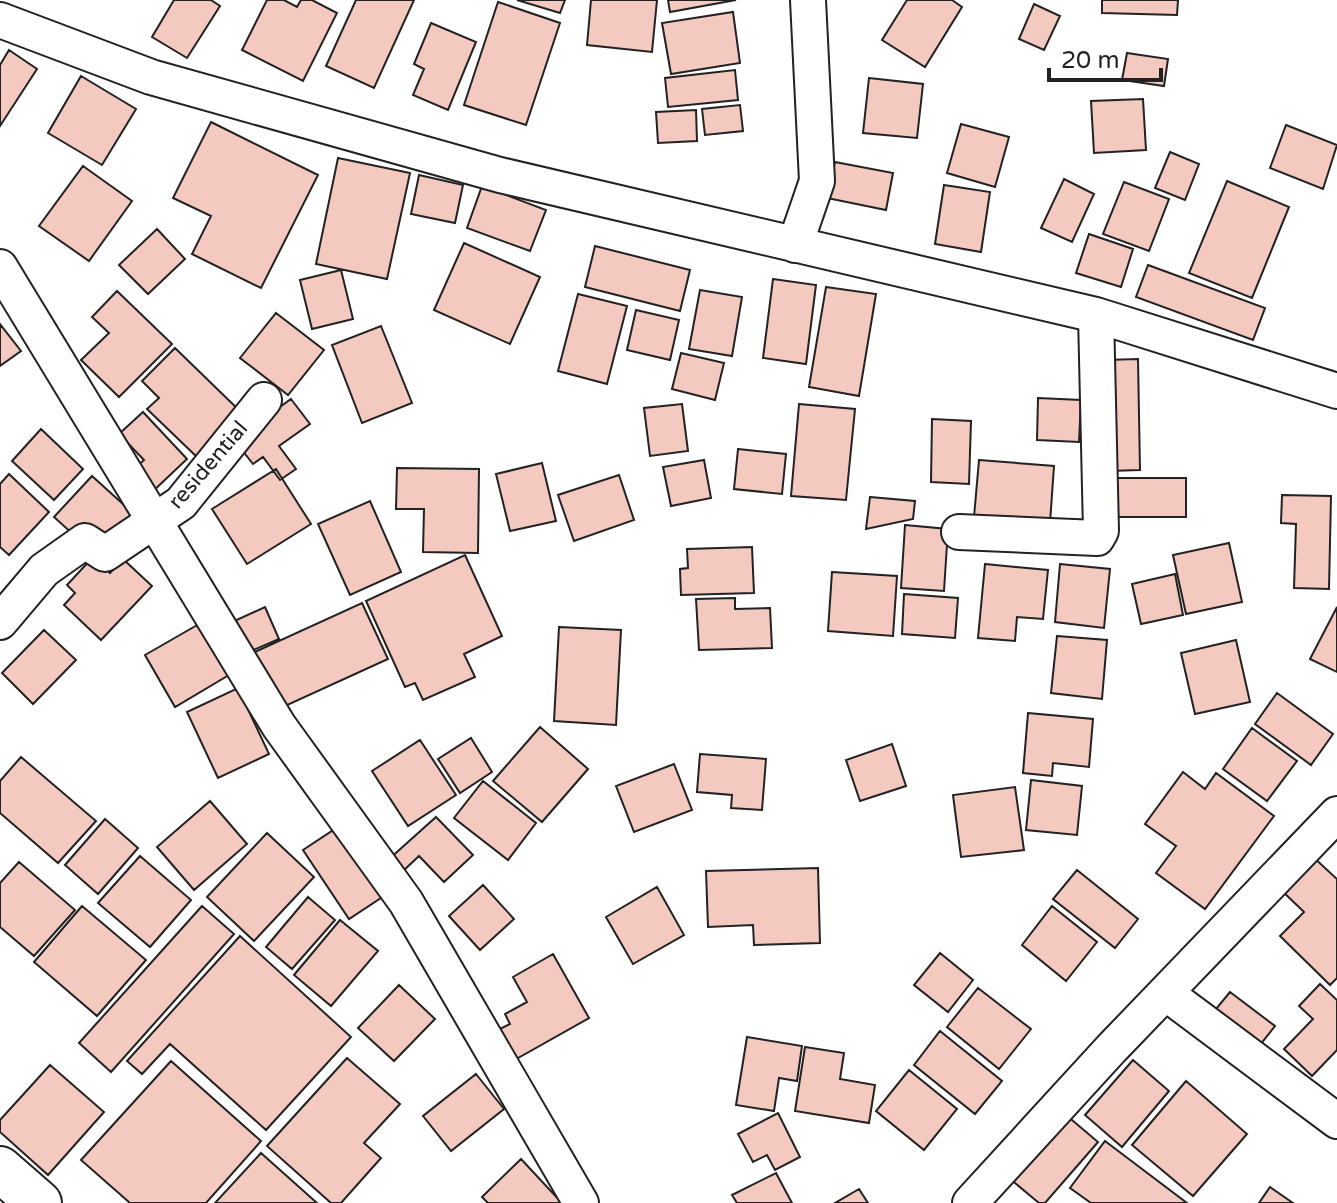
<svg xmlns="http://www.w3.org/2000/svg" width="1337" height="1203" font-family="'Varela Round',sans-serif">
	<style>
		.building { fill: #f3c9c0; stroke: #222; stroke-width: 2 }
		.lines { fill: none; stroke-linecap: round; stroke-linejoin: round }
		.minor-casing { stroke: #222; stroke-width: 38 }
		.primary-casing { stroke: #222; stroke-width: 48 }
		.minor { stroke: #fff; stroke-width: 34 }
		.primary { stroke: #fff; stroke-width: 44 }
		.labels { text-anchor: middle; dominant-baseline: central; stroke-width: 6; stroke-linejoin: round; paint-order: stroke }
		.street-label { font-size: 22px; fill: #222; stroke: #fff }
	</style>
	<rect width="100%" height="100%" fill="#fff"/>
	<path class="building" d="M174,0H211L220,6L187,58L152,37Z
		M267,0H284L297,7L301,0H312L337,13L303,81L242,50Z
		M356,0H414L374,88L326,66Z
		M517,0H565L560,13Z
		M591,0H657L652,52L587,45Z
		M668,0H736L670,12Z
		M907,0H952L962,7L925,67L882,40Z
		M1102,0H1178L1177,15L1102,13Z
		M498,2L560,23L526,125L464,105Z
		M1034,4L1060,16L1044,50L1019,39Z
		M733,12L740,63L671,74L662,23Z
		M431,23L476,42L448,110L413,95L424,69L414,64Z
		M9,50L37,69L0,126V65Z
		M1127,53L1168,59L1164,86L1122,80Z
		M735,70L738,100L668,107L665,78Z
		M81,76L136,109L102,165L48,133Z
		M869,78L923,84L917,138L863,133Z
		M1143,99L1146,150L1094,153L1091,101Z
		M740,105L743,131L705,135L702,109Z
		M696,110L697,141L658,143L656,112Z
		M211,122L318,175L261,288L192,254L211,216L173,198Z
		M961,124L1009,137L995,187L947,173Z
		M1286,125L1337,145L1323,189L1270,168Z
		M1170,152L1199,164L1185,200L1155,188Z
		M338,158L410,173L387,279L316,264Z
		M835,162L893,173L886,210L827,198Z
		M83,166L132,201L89,261L39,226Z
		M419,175L463,185L455,223L411,214Z
		M1064,179L1094,194L1072,242L1041,228Z
		M1227,181L1289,207L1252,298L1189,273Z
		M1124,182L1169,199L1149,251L1103,234Z
		M944,185L990,192L981,252L935,244Z
		M482,186L546,210L530,251L467,228Z
		M157,229L185,259L148,294L119,265Z
		M1089,234L1133,249L1121,287L1076,273Z
		M464,243L540,277L510,344L434,310Z
		M595,246L690,270L680,311L585,287Z
		M1148,265L1265,308L1253,340L1136,297Z
		M341,270L353,319L312,329L300,280Z
		M773,279L816,285L806,364L763,358Z
		M826,287L876,294L859,396L809,387Z
		M700,290L742,297L732,356L689,349Z
		M117,291L172,344L119,397L81,360L109,333L92,317Z
		M578,294L627,306L607,384L558,371Z
		M636,310L679,320L670,360L627,350Z
		M276,313L324,350L288,395L240,358Z
		M0,324L21,351L0,366Z
		M381,326L412,403L362,423L332,345Z
		M175,348L243,414L199,459L147,409L159,398L142,381Z
		M681,353L724,363L715,400L672,389Z
		M1138,359L1140,470L1108,471L1105,360Z
		M1038,398L1081,400L1079,442L1037,440Z
		M291,399L310,424L279,446L296,469L280,480L263,457L253,464L234,440Z
		M682,404L688,451L650,456L644,408Z
		M799,404L855,409L846,500L791,496Z
		M143,412L187,459L150,494L130,473L144,460L119,434Z
		M932,419L971,421L969,484L931,482Z
		M41,429L83,469L54,500L12,461Z
		M738,449L786,454L782,494L734,489Z
		M704,460L711,498L671,506L663,467Z
		M979,460L1054,466L1050,523L974,517Z
		M542,463L556,521L510,531L496,474Z
		M397,468L479,469L478,553L423,552L424,509H396Z
		M276,469L311,524L247,564L212,509Z
		M9,474L49,512L9,555L0,547V484Z
		M619,475L634,520L574,541L558,495Z
		M92,476L134,514L103,547L76,537L54,517Z
		M1105,478H1186V517H1104Z
		M1282,495L1331,496L1329,589L1294,588L1296,524L1281,523Z
		M870,497L915,501L913,519L866,529Z
		M370,501L401,572L350,595L318,524Z
		M905,525L948,529L944,591L901,588Z
		M1229,543L1242,602L1186,614L1173,555Z
		M752,547L754,593L681,595L680,569L688,568L687,549Z
		M465,555L502,636L464,654L475,677L423,700L415,683L405,687L366,601Z
		M93,557L110,573L123,559L152,586L101,640L64,605L75,593L67,585Z
		M985,564L1048,570L1043,619L1017,617L1015,641L978,638Z
		M1060,564L1110,569L1104,628L1055,622Z
		M832,572L897,576L893,636L828,631Z
		M1175,574L1183,615L1141,624L1132,584Z
		M904,594L958,598L955,638L902,634Z
		M735,598V609L770,608L772,648L699,650L696,599Z
		M362,603L388,659L272,712L246,656Z
		M265,607L279,639L244,654L230,623Z
		M1337,607V672L1310,659Z
		M199,624L229,675L175,707L145,655Z
		M559,627L621,630L616,725L554,721Z
		M44,630L76,660L33,704L2,673Z
		M1057,636L1107,640L1102,699L1051,693Z
		M1236,640L1250,702L1195,714L1181,653Z
		M238,688L269,754L218,778L187,712Z
		M1277,693L1333,734L1311,765L1255,724Z
		M1028,713L1093,719L1089,767L1053,763L1052,776L1023,773Z
		M540,727L588,769L542,822L493,781Z
		M1252,728L1297,761L1267,801L1223,769Z
		M471,738L492,772L460,793L438,759Z
		M420,740L456,795L408,826L372,771Z
		M892,744L906,786L860,801L846,760Z
		M700,754L766,759L762,810L731,808L732,795L697,792Z
		M21,757L96,821L58,863L0,813V781Z
		M674,764L692,810L634,832L616,786Z
		M1183,772L1205,789L1216,773L1274,816L1205,909L1156,873L1176,846L1145,824Z
		M1031,780L1082,786L1077,835L1026,830Z
		M483,781L536,823L508,860L454,818Z
		M1015,787L1024,850L961,857L953,795Z
		M210,801L247,844L194,890L157,847Z
		M436,817L473,855L444,882L419,856L401,873L388,860Z
		M105,819L138,848L98,894L65,865Z
		M347,821L393,890L349,919L303,850Z
		M267,833L314,877L254,941L207,897Z
		M1311,855L1337,879V978L1330,985L1280,936L1304,912L1279,888Z
		M140,856L191,900L150,947L98,903Z
		M19,862L75,910L34,956L0,927V883Z
		M818,868L820,943L754,945L753,925L708,927L706,871Z
		M1077,870L1138,919L1115,948L1053,899Z
		M483,885L514,919L480,950L449,916Z
		M657,887L684,935L633,964L606,917Z
		M308,897L335,920L292,969L266,947Z
		M82,906L146,960L97,1016L34,962Z
		M202,906L234,934L111,1072L79,1043Z
		M1052,906L1097,942L1066,981L1022,945Z
		M340,920L378,951L331,1006L294,975Z
		M240,936L351,1037L266,1130L170,1044L142,1074L127,1061Z
		M940,953L973,980L948,1012L914,985Z
		M553,954L589,1018L511,1062L494,1032L510,1024L505,1014L527,1002L513,977Z
		M1320,984L1337,1000V1050L1312,1076L1284,1049L1313,1019L1299,1006Z
		M399,985L435,1019L394,1061L358,1028Z
		M978,988L1031,1029L999,1069L947,1027Z
		M1230,992L1275,1026L1252,1055L1207,1020Z
		M940,1031L1002,1081L975,1114L914,1065Z
		M747,1037L802,1046L797,1081L779,1078L774,1111L736,1105Z
		M805,1047L844,1053L840,1079L875,1085L869,1123L795,1111Z
		M347,1058L400,1104L364,1143L381,1158L341,1203H331L267,1146Z
		M1133,1060L1169,1091L1122,1147L1085,1115Z
		M171,1061L261,1141L206,1203H130L81,1160Z
		M50,1065L104,1112L48,1175L0,1132V1120Z
		M909,1070L957,1109L924,1150L876,1111Z
		M476,1074L504,1109L451,1151L423,1116Z
		M1186,1081L1247,1134L1193,1196L1132,1145Z
		M1059,1109L1098,1142L1045,1203H1039L1003,1173Z
		M778,1113L800,1157L775,1170L767,1155L753,1162L738,1134Z
		M1105,1141L1187,1203H1091L1070,1188Z
		M261,1153L317,1203H215Z
		M521,1159L562,1203H488L482,1197Z
		M776,1173L792,1203H737L732,1195Z
		M1270,1187L1293,1203H1259Z
		M859,1189L868,1203H835Z"/>
	<g class="lines">
		<g class="minor-casing">
			<path id="minor" d="M0,20L151,77L500,175L1096,315L1337,391
				M795,245L817,181L808,0
				M0,267L279,726L406,902L581,1203
				M959,532L1097,538L1101,531L1096,315
				M0,622L44,570L85,541L105,554L181,503L264,400
				M1167,994L1337,1121
				M970,1203L1111,1049L1337,814"/>
		</g>
		<g class="primary-casing">
			<path id="primary" d="M0,1169L39,1203"/>
		</g>
		<use href="#minor" class="minor"/>
		<use href="#primary" class="primary"/>
	</g>
	<g class="labels">
		<g class="street-label">
			<text transform="translate(208 465) rotate(-49)">residential</text>
		</g>
	</g>
	<path d="M1049 68v12h112v-12" fill="none" stroke="#222222" stroke-width="4"/>
	<text x="1061" y="68" font-size="24" fill="#222222" stroke="#ffffff" stroke-width="6" paint-order="stroke">20 m</text>
</svg>
